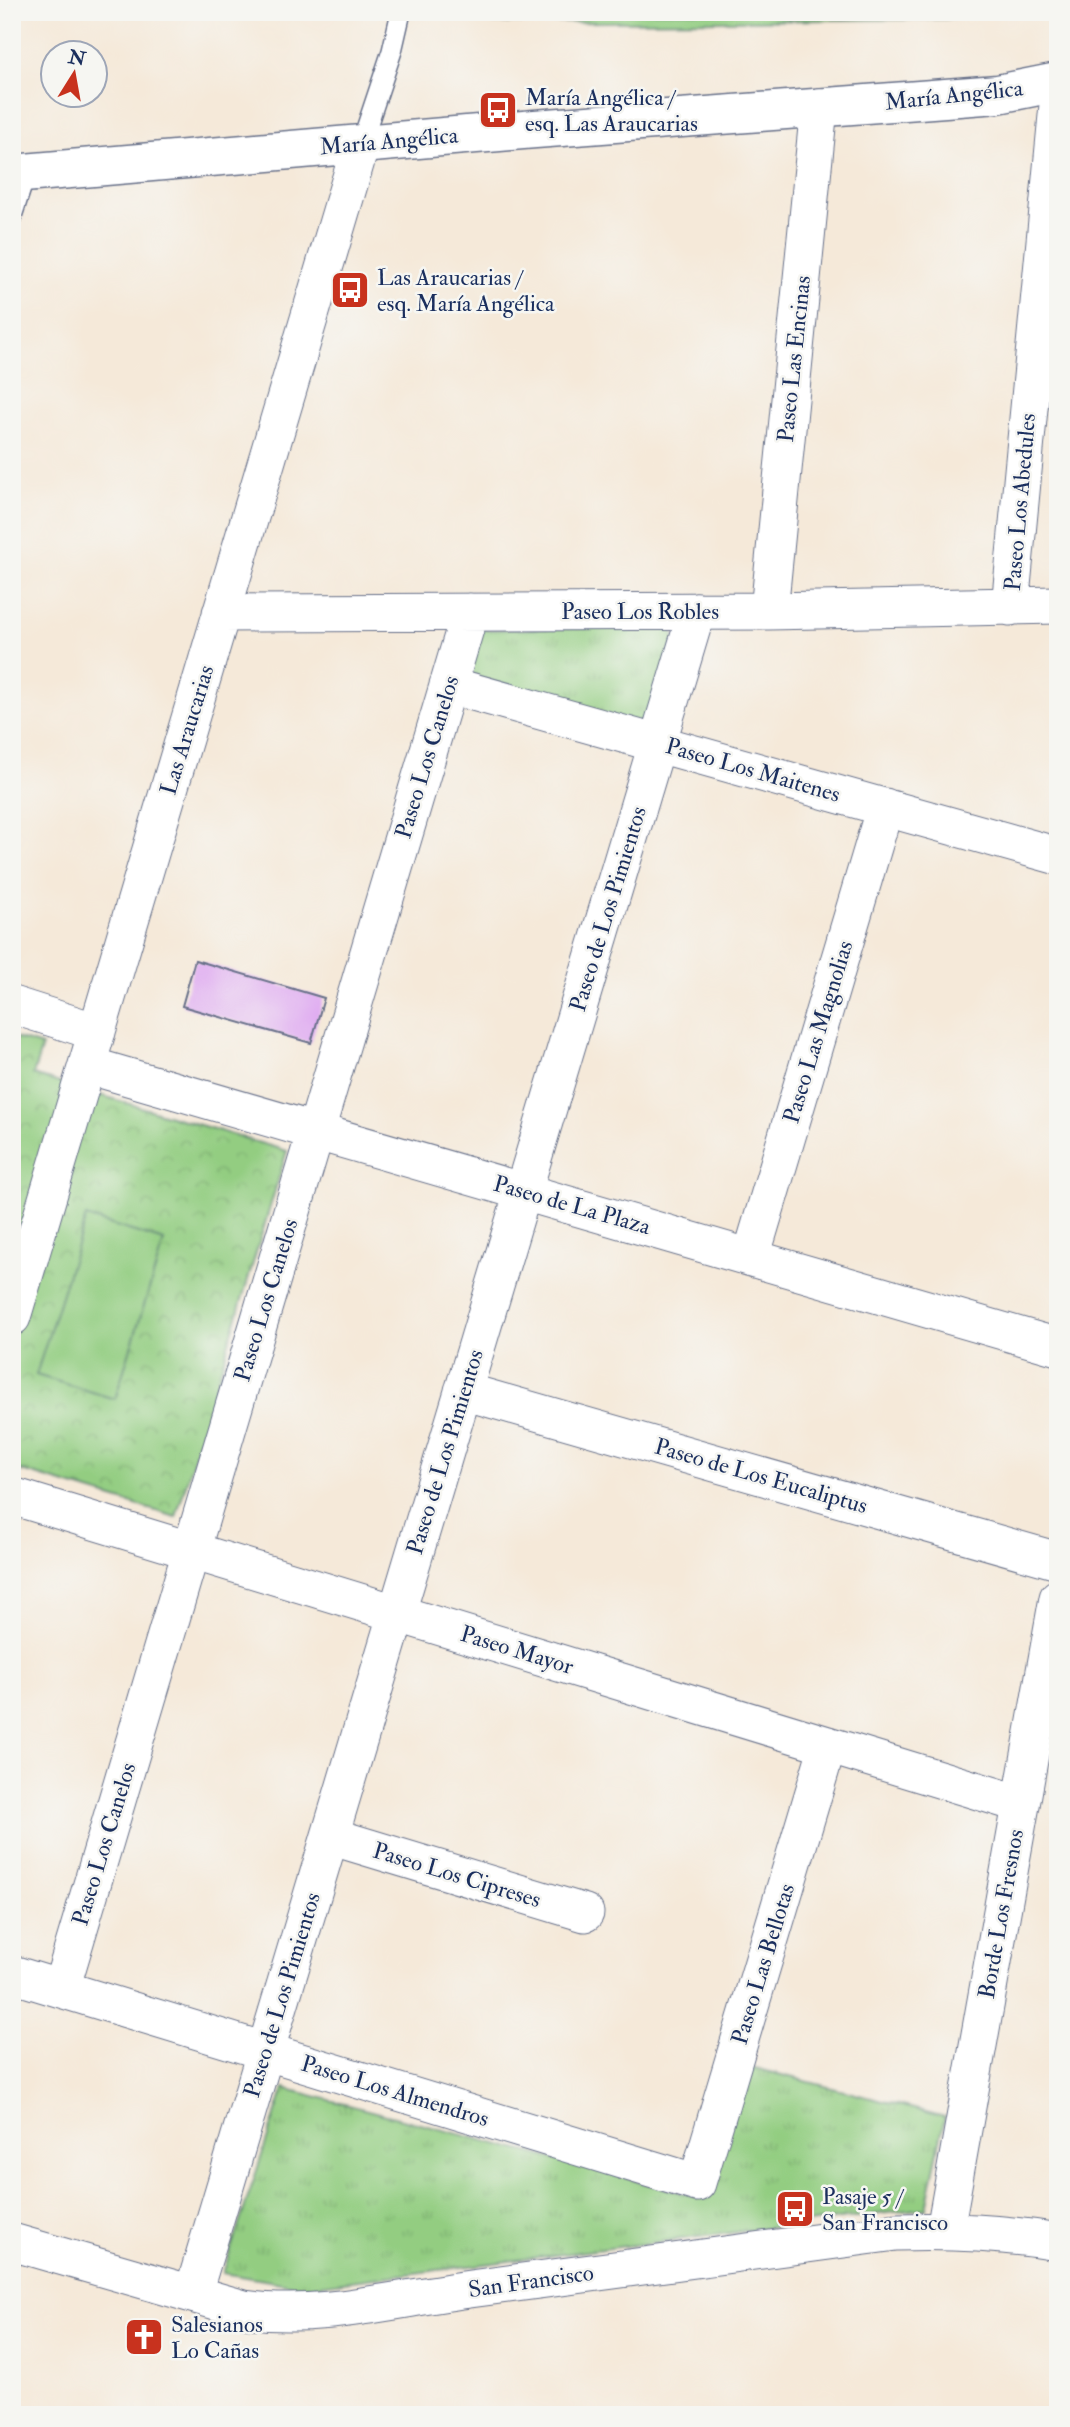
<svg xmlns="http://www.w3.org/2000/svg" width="1070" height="2427" font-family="'IM FELL Double Pica',serif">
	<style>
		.grass { fill: url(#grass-tufts); stroke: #577e70; stroke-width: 2 }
		.park { fill: url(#park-crowns); stroke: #577e70; stroke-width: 2 }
		.garden { fill: #93cd81; stroke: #577e70; stroke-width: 2 }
		.building { fill: #e0adf1 }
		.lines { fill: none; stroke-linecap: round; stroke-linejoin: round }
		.service-casing { stroke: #677089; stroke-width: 22 }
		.minor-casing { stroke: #677089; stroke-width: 39 }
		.tertiary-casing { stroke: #677089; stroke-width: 41 }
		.service { stroke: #fff; stroke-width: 19 }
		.minor { stroke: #fff; stroke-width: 37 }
		.tertiary { stroke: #fff; stroke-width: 38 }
		.labels { text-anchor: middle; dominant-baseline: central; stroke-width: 5; stroke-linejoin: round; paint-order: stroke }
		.street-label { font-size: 23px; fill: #1b2f5e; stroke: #f6f6f2 }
		.poi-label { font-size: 23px; fill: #1b2f5e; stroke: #f6f6f2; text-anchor: start }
	</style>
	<defs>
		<pattern id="grass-tufts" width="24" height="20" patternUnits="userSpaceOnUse" patternTransform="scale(1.75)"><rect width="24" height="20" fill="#93cd81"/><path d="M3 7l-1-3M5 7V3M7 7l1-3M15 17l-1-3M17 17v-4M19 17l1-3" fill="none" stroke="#7eb072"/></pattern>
		<pattern id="park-crowns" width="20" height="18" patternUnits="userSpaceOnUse" patternTransform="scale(1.75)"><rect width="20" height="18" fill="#93cd81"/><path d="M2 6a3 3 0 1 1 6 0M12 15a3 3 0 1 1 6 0" fill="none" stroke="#7eb072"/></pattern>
	</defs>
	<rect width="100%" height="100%" fill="#f6f6f2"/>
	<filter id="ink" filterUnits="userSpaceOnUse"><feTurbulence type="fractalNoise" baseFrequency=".0143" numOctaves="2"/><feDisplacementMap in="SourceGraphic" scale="14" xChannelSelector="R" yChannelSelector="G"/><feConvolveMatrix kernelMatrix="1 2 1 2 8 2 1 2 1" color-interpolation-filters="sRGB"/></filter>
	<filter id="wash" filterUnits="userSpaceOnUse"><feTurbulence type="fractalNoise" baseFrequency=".00686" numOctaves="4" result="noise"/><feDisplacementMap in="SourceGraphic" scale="28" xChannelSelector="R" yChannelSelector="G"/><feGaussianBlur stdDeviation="1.57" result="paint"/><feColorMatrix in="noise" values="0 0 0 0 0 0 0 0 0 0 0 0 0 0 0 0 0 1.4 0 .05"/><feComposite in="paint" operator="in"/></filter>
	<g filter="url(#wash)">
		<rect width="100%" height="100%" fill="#f5e9d9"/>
		<path class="grass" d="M671,626L675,638L649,730L461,680L476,630Z
			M747,2066L945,2117L926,2208L304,2287L223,2273L284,2088L706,2199Z"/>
		<path class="park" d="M485,12H983L945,19L493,23Z
			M12,1037L42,1046L33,1075L287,1151L176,1517L12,1468Z"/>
		<path class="garden" d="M86,1217L164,1241L115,1399L36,1375Z"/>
		<g id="blocks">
			<path class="building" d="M195,960L324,998L311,1043L182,1006Z"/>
		</g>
	</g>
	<g filter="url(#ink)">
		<use href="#blocks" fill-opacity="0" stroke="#677089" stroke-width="2"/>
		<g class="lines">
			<g class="service-casing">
				<path id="service" d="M361,144L392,51L401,12
					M12,216L26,173"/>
			</g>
			<g class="minor-casing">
				<path id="minor" d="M1010,607L1058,105
					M769,611L819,107
					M221,613L769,611L1058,605
					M448,685L1058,856
					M12,1005L97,1032
					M87,1065L1058,1347
					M751,1257L885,807
					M12,1317L361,144
					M463,1391L1058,1561
					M12,1496L1021,1804
					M330,1836L585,1913
					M12,1974L697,2183L828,1745
					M61,1989L470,612
					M945,2230L1058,1598
					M12,2242L244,2309C320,2320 394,2299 470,2289C612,2270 754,2252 896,2232C951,2230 1003,2233 1058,2242
					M193,2293L697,611"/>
			</g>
			<g class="tertiary-casing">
				<path id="tertiary" d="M12,174L535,129L998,94L1058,82"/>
			</g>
			<use href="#service" class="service"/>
			<use href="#minor" class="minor"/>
			<use href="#tertiary" class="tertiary"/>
		</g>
	</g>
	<defs>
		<g id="bus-square" transform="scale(2.0125)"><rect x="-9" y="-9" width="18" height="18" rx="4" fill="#c8321e" stroke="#f6f6f2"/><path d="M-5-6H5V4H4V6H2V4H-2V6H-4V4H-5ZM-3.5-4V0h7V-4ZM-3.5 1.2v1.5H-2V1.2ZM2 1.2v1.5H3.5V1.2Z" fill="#fff"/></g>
		<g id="church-square" transform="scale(2.0125)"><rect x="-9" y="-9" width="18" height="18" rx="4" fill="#c8321e" stroke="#f6f6f2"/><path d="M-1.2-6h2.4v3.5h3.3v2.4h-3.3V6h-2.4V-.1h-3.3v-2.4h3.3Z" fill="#fff"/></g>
	</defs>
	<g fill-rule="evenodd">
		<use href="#bus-square" x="498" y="110"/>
		<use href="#bus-square" x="350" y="290"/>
		<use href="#bus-square" x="795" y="2209"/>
		<use href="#church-square" x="144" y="2337"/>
	</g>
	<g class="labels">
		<g class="street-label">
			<text transform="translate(954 95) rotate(-6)">María Angélica</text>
			<text transform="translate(389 141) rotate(-5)">María Angélica</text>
			<text transform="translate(794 359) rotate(-84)">Paseo Las Encinas</text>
			<text transform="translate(1020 502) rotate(-85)">Paseo Los Abedules</text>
			<text x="640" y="611">Paseo Los Robles</text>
			<text transform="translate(187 730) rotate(-73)">Las Araucarias</text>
			<text transform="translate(427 757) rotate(-73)">Paseo Los Canelos</text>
			<text transform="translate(753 770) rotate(16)">Paseo Los Maitenes</text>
			<text transform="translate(608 909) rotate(-73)">Paseo de Los Pimientos</text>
			<text transform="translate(818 1032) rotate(-73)">Paseo Las Magnolias</text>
			<text transform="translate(572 1205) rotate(16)">Paseo de La Plaza</text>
			<text transform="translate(266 1300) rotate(-73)">Paseo Los Canelos</text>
			<text transform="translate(445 1452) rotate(-73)">Paseo de Los Pimientos</text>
			<text transform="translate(761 1476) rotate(16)">Paseo de Los Eucaliptus</text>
			<text transform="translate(517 1650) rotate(17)">Paseo Mayor</text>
			<text transform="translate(104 1844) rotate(-73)">Paseo Los Canelos</text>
			<text transform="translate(457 1875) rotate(17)">Paseo Los Cipreses</text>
			<text transform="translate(1001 1914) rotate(-80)">Borde Los Fresnos</text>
			<text transform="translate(763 1964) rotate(-73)">Paseo Las Bellotas</text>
			<text transform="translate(282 1995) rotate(-73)">Paseo de Los Pimientos</text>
			<text transform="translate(395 2091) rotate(17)">Paseo Los Almendros</text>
			<text transform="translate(531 2281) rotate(-8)">San Francisco</text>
		</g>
		<g class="poi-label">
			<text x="525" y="97">María Angélica /<tspan x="525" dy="26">esq. Las Araucarias</tspan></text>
			<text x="377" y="277">Las Araucarias /<tspan x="377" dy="26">esq. María Angélica</tspan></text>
			<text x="822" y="2196">Pasaje 5 /<tspan x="822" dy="26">San Francisco</tspan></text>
			<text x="171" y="2324">Salesianos<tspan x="171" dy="26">Lo Cañas</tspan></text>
		</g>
	</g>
	<rect width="1070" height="2427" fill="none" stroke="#f6f6f2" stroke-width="42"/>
	<g transform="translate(74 74) rotate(11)"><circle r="33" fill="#f6f6f2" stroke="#9ea6b7" stroke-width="2"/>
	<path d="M0-5L12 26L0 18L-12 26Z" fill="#c8321e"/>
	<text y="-10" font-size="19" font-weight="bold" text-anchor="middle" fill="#1b2f5e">N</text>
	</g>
</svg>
